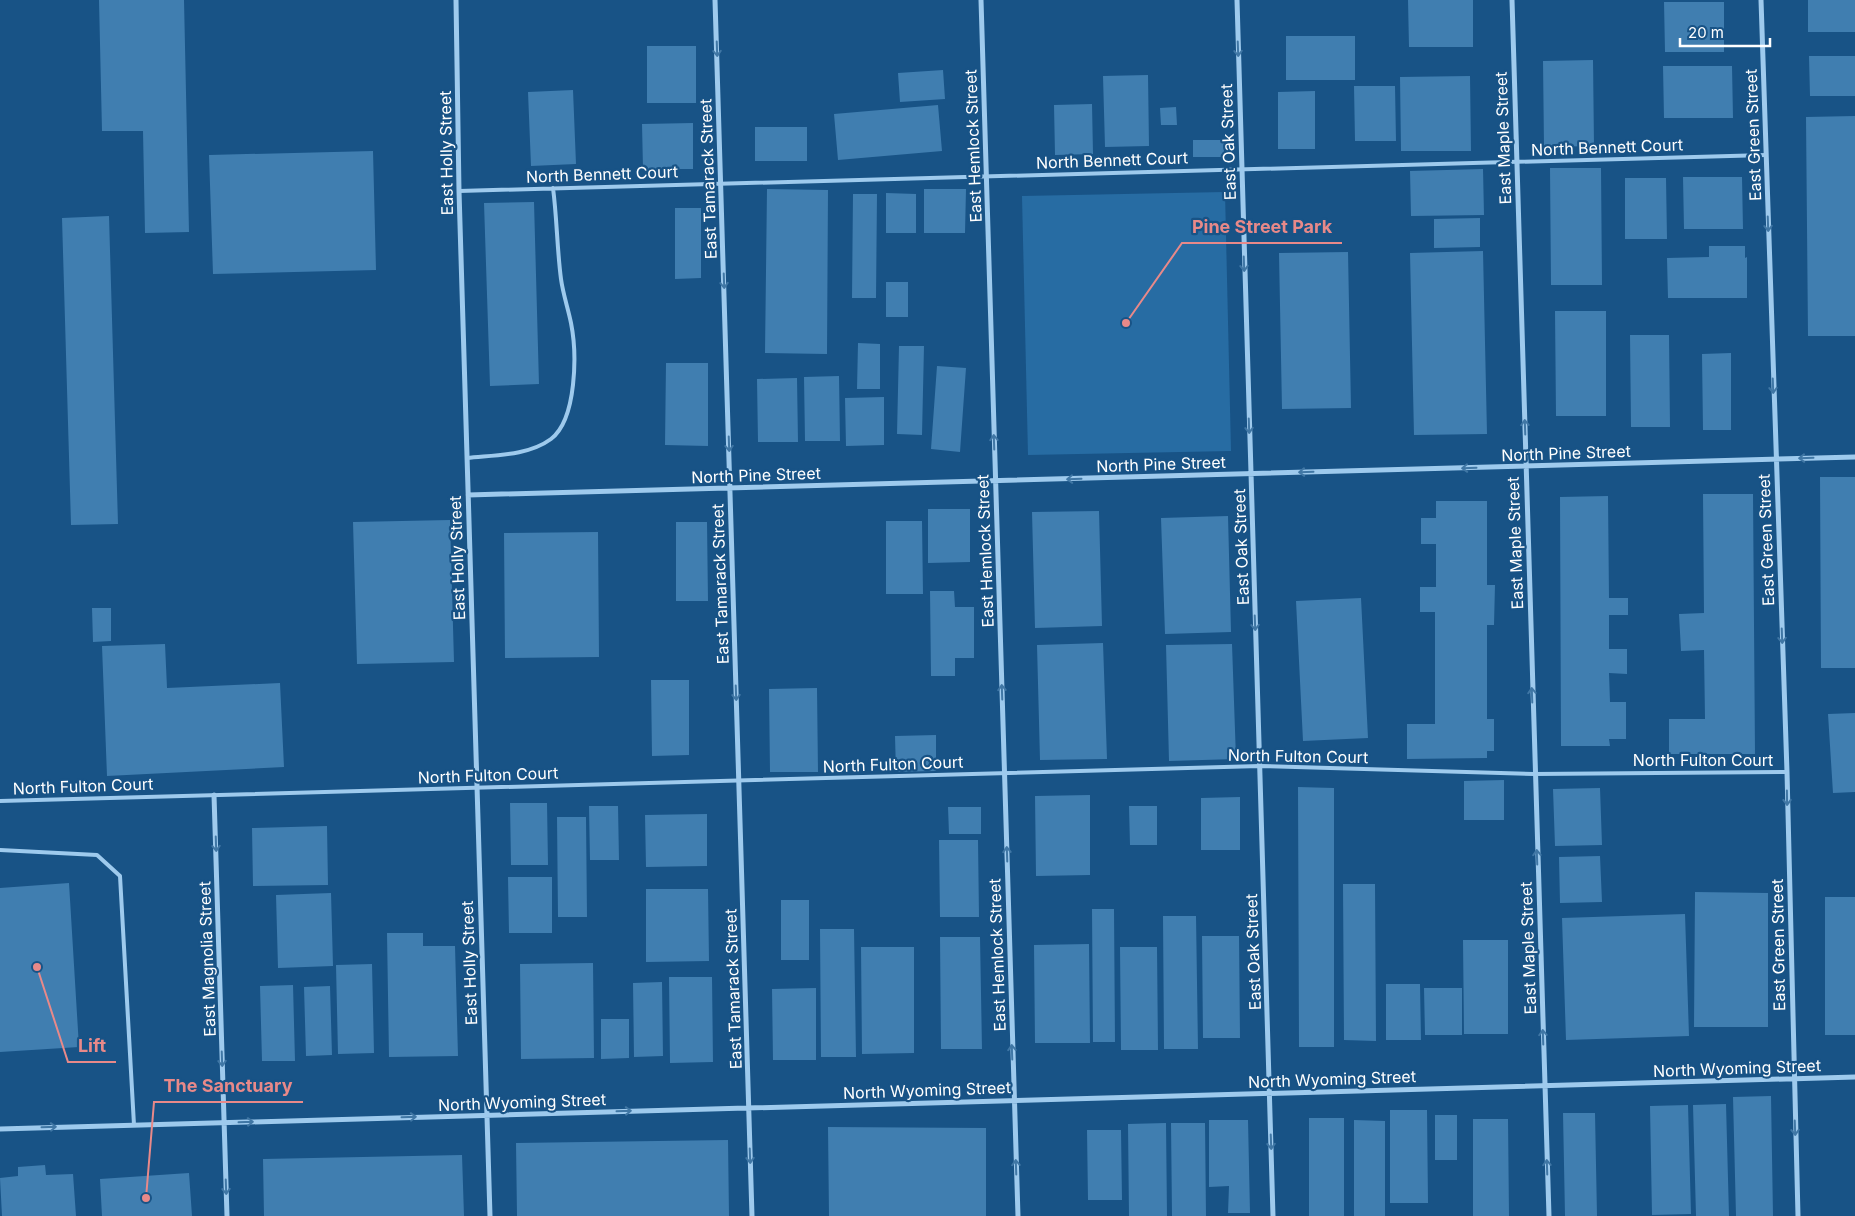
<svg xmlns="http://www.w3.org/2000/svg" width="1855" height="1216" viewBox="0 0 1855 1216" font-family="Inter,sans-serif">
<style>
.green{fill:#276ca3}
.building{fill:#407eb0}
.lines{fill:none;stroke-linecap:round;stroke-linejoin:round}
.service{stroke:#9ecaed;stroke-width:4}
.minor{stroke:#9ecaed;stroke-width:5}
.oneway{stroke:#4077a5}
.labels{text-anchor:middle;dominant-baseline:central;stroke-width:4.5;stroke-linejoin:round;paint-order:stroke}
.street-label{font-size:16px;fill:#fff;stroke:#185386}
.leader{fill:none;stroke:#e88989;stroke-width:2}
.callout-dot{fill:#e88989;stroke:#185386;stroke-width:2}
.callout-label{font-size:18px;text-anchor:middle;font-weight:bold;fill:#e88989;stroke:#185386;stroke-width:4.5;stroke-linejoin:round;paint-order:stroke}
</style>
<rect width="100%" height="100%" fill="#185386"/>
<!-- green -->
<path class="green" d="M 1225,192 L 1231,451 L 1028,455 L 1022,196 Z"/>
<!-- building -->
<path class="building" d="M 99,0 L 184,0 L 189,232 L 145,233 L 143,131 L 102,131 Z
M 1408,0 L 1473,0 L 1473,47 L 1409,47 Z
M 1808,0 L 1855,0 L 1855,32 L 1808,32 Z
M 1664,2 L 1724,2 L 1724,52 L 1665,52 Z
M 1286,36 L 1355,36 L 1355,80 L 1286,80 Z
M 647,46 L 696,46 L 696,103 L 647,103 Z
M 1809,56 L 1855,56 L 1855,96 L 1810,96 Z
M 1593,60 L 1594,146 L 1544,147 L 1543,61 Z
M 1663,66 L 1732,66 L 1733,118 L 1664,118 Z
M 943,70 L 945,99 L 900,102 L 898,73 Z
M 1148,75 L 1149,146 L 1105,147 L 1103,76 Z
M 1470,76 L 1471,151 L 1401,151 L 1400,77 Z
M 1354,86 L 1395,86 L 1396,141 L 1355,141 Z
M 573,90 L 576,164 L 531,166 L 528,92 Z
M 1315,91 L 1315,149 L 1278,149 L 1278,92 Z
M 1092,104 L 1093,154 L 1055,155 L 1054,105 Z
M 938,105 L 942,151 L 838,160 L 834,114 Z
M 1176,107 L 1177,125 L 1161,125 L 1160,108 Z
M 1855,116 L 1855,336 L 1808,336 L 1806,117 Z
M 693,123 L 693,169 L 643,169 L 642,124 Z
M 755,127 L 807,127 L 807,161 L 755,161 Z
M 1193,140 L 1224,140 L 1224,157 L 1193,157 Z
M 373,151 L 376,270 L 213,274 L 209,155 Z
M 1550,168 L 1601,168 L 1602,285 L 1551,285 Z
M 1483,169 L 1484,215 L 1411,216 L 1410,171 Z
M 1683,177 L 1742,177 L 1743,229 L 1684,229 Z
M 1625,178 L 1666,178 L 1667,239 L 1625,239 Z
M 767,189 L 828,190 L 827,354 L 765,353 Z
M 924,189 L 966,189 L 965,233 L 924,233 Z
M 886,193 L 916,194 L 916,233 L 886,233 Z
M 853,194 L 877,194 L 876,298 L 852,298 Z
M 534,202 L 539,384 L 490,386 L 484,203 Z
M 675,208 L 701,208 L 701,278 L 675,279 Z
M 109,216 L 118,524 L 71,525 L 62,218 Z
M 1480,218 L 1480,247 L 1434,248 L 1434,219 Z
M 1709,246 L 1745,246 L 1745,258 L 1747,257 L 1747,298 L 1668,298 L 1667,258 L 1709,257 Z
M 1483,251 L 1487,434 L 1414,435 L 1410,253 Z
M 1348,252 L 1351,408 L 1282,409 L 1279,253 Z
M 886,282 L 908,282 L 908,317 L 886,317 Z
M 1555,311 L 1606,311 L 1606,416 L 1556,416 Z
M 1630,335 L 1669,335 L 1670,427 L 1631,427 Z
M 858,343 L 880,344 L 880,389 L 857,389 Z
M 899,346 L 924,346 L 922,435 L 897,434 Z
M 1731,353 L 1731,430 L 1703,430 L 1702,354 Z
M 666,363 L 708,363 L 708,446 L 665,445 Z
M 937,366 L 966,368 L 960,452 L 931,449 Z
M 839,376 L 840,441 L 805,441 L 804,377 Z
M 797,378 L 798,442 L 758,442 L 757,379 Z
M 884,397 L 884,445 L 846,446 L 845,398 Z
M 1820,477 L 1855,477 L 1855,668 L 1821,668 Z
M 1703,494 L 1753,494 L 1755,754 L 1669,754 L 1669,719 L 1705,719 L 1704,650 L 1681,651 L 1679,614 L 1704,613 Z
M 1608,496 L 1609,598 L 1628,598 L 1628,615 L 1609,615 L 1609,649 L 1627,649 L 1627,674 L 1609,673 L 1610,702 L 1626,702 L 1626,739 L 1609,739 L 1610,746 L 1561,746 L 1560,497 Z
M 1436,501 L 1487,501 L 1487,585 L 1495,585 L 1494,625 L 1487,625 L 1487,719 L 1494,719 L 1494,751 L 1487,751 L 1487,758 L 1407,759 L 1407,724 L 1435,724 L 1435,612 L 1420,612 L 1420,587 L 1436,587 L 1436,544 L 1421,544 L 1421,518 L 1436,518 Z
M 928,509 L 970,509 L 970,562 L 928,563 Z
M 1099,511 L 1102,626 L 1035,628 L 1032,512 Z
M 1228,516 L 1231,632 L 1165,634 L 1161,518 Z
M 450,520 L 454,662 L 357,664 L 353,522 Z
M 886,521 L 922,521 L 923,594 L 886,594 Z
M 676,522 L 707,522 L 708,601 L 676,601 Z
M 598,532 L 599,657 L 505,658 L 504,533 Z
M 930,591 L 954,591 L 955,607 L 974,607 L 974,658 L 955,658 L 955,676 L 931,676 Z
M 1361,598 L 1368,738 L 1303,741 L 1296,601 Z
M 92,608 L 111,608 L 111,641 L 93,642 Z
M 1103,643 L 1107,759 L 1040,760 L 1037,645 Z
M 165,644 L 167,688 L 280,683 L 284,767 L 107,776 L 102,646 Z
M 1232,644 L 1236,759 L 1169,761 L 1166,645 Z
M 651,680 L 689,680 L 689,755 L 652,756 Z
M 817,688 L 818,772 L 770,772 L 769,689 Z
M 1855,713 L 1855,792 L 1833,793 L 1828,714 Z
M 936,735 L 936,771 L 896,772 L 895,736 Z
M 1504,780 L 1504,820 L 1464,820 L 1464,781 Z
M 1298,787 L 1334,788 L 1334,1047 L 1299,1047 Z
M 1600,788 L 1602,845 L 1555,846 L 1553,789 Z
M 1090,795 L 1090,875 L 1036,876 L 1035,796 Z
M 1240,797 L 1240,850 L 1201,850 L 1201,798 Z
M 510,803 L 547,803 L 548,865 L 511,865 Z
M 589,806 L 618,806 L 619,860 L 590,860 Z
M 1129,806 L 1157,806 L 1157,845 L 1130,845 Z
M 948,807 L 981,807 L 981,834 L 949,834 Z
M 707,814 L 707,866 L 646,867 L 645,815 Z
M 557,817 L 586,817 L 587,917 L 558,917 Z
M 327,826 L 328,885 L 253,886 L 252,828 Z
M 939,840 L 978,840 L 979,917 L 940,917 Z
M 1600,856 L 1602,902 L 1560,903 L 1559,857 Z
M 508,877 L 552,877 L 552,933 L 509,933 Z
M 69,883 L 79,1047 L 0,1052 L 0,888 Z
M 1343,884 L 1375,884 L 1376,1041 L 1344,1040 Z
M 646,889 L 708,889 L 709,961 L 646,962 Z
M 1695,892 L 1768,893 L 1768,1027 L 1694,1027 Z
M 331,893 L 333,966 L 278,968 L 276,895 Z
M 1825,897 L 1855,897 L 1855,1035 L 1825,1035 Z
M 781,900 L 809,900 L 809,960 L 781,960 Z
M 1092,909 L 1114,909 L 1115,1042 L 1093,1042 Z
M 1685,914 L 1689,1036 L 1566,1040 L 1562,918 Z
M 1163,916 L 1196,916 L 1198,1049 L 1164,1049 Z
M 820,929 L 854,929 L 856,1057 L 821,1057 Z
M 387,933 L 423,933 L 423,946 L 455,946 L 458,1056 L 389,1057 Z
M 1202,936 L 1239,936 L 1240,1038 L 1203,1038 Z
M 940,937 L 980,937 L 982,1049 L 941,1049 Z
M 1463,940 L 1508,940 L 1508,1034 L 1464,1034 Z
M 1089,944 L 1090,1043 L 1035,1043 L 1034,945 Z
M 861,947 L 914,947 L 914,1053 L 862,1054 Z
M 1120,947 L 1157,947 L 1158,1050 L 1121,1050 Z
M 593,963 L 594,1058 L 521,1059 L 520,964 Z
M 372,964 L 374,1053 L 338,1054 L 336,965 Z
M 669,977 L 712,977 L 713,1062 L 670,1063 Z
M 662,982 L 663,1056 L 634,1057 L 633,983 Z
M 1386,984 L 1420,984 L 1421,1040 L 1386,1040 Z
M 293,985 L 295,1061 L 262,1061 L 260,986 Z
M 330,986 L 332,1055 L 306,1056 L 304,987 Z
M 816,988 L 816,1060 L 773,1060 L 772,989 Z
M 1424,988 L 1462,988 L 1462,1035 L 1425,1035 Z
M 601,1019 L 629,1019 L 629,1058 L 601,1059 Z
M 1771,1096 L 1773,1216 L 1736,1216 L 1733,1097 Z
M 1726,1104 L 1729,1216 L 1696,1216 L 1693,1105 Z
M 1688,1105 L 1691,1214 L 1652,1215 L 1650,1106 Z
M 1390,1110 L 1427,1110 L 1428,1203 L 1390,1203 Z
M 1563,1113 L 1595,1113 L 1597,1216 L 1565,1216 Z
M 1435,1115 L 1457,1115 L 1457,1160 L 1435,1160 Z
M 1309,1118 L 1344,1118 L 1344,1216 L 1309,1216 Z
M 1473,1119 L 1508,1119 L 1509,1216 L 1473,1216 Z
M 1209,1120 L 1248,1120 L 1250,1213 L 1228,1213 L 1229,1186 L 1209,1187 Z
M 1354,1120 L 1385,1121 L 1385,1216 L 1354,1216 Z
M 1166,1123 L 1167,1216 L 1129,1216 L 1128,1124 Z
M 1171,1123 L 1205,1123 L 1206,1216 L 1172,1216 Z
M 828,1127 L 986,1128 L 986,1216 L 829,1216 Z
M 1087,1130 L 1121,1130 L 1122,1200 L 1088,1200 Z
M 728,1140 L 729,1216 L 517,1216 L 516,1143 Z
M 462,1155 L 464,1216 L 264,1216 L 263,1159 Z
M 45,1165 L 46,1175 L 73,1174 L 76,1216 L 2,1216 L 0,1178 L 18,1176 L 18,1167 Z
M 189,1173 L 192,1216 L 102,1216 L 100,1179 Z"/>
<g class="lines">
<!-- service -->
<path class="service" d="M 459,191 L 1766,155
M 467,458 C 494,455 528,456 551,439 C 577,419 577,353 571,323 C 568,308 563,294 561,279 C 557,249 557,218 553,188
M 0,801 L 1260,766 L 1534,774 L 1787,772
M 0,850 L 97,855 L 120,876 L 134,1125"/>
<!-- minor -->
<path class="minor" d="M 456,0 L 459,191 L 490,1216
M 715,0 L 752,1216
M 981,0 L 1018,1216
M 1237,0 L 1273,1216
M 1512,0 L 1549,1216
M 1761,0 L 1787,772 L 1798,1216
M 468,495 L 1855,457
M 214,795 L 227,1216
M 0,1129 L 1855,1077"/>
</g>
<!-- one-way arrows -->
<defs><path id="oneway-shaft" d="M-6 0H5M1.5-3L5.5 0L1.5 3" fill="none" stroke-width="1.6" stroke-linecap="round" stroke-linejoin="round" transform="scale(1.25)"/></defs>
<g class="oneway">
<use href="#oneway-shaft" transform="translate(717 49) rotate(88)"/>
<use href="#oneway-shaft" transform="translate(1238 49) rotate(88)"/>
<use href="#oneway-shaft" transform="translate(1768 224) rotate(88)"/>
<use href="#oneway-shaft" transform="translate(1244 264) rotate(88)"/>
<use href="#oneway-shaft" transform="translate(724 281) rotate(88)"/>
<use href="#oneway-shaft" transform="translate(1773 386) rotate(88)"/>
<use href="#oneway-shaft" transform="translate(1249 426) rotate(88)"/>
<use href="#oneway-shaft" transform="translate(1525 427) rotate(-92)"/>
<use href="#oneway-shaft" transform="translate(994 442) rotate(-92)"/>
<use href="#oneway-shaft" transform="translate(729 444) rotate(88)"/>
<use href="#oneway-shaft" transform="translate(1806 458) rotate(178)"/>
<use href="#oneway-shaft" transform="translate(1469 468) rotate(178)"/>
<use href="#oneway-shaft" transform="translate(1306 472) rotate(178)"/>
<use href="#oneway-shaft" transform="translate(1074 479) rotate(178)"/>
<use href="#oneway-shaft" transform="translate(1255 623) rotate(88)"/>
<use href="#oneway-shaft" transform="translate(1782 636) rotate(88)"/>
<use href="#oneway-shaft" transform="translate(1002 692) rotate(-92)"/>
<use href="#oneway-shaft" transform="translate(736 693) rotate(88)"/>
<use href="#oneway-shaft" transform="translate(1532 695) rotate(-92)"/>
<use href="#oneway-shaft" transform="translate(1787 798) rotate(89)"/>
<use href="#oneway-shaft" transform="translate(216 844) rotate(88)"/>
<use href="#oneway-shaft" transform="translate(1007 854) rotate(-92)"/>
<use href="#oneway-shaft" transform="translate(1537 857) rotate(-92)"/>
<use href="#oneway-shaft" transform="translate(1543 1037) rotate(-92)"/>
<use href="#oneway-shaft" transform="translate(1012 1052) rotate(-92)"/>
<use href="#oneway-shaft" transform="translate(222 1059) rotate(88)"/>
<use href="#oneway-shaft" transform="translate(624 1111) rotate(-2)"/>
<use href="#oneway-shaft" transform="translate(409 1117) rotate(-2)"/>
<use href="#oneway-shaft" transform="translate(246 1122) rotate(-2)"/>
<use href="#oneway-shaft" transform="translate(49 1127) rotate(-2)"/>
<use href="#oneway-shaft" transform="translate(1795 1128) rotate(88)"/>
<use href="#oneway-shaft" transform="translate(1271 1142) rotate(88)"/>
<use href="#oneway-shaft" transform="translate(750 1156) rotate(88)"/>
<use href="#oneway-shaft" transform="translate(1016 1167) rotate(-92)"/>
<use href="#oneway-shaft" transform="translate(1547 1167) rotate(-92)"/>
<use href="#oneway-shaft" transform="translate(226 1187) rotate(88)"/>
</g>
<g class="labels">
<!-- street labels -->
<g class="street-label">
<text transform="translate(1753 135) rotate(-92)">East Green Street</text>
<text transform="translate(1503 138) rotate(-92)">East Maple Street</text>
<text transform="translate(1228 142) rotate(-92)">East Oak Street</text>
<text transform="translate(973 146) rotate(-92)">East Hemlock Street</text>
<text transform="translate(1607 147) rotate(-2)">North Bennett Court</text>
<text transform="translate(446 153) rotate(-91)">East Holly Street</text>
<text transform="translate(1112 160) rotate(-2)">North Bennett Court</text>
<text transform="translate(602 174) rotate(-2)">North Bennett Court</text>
<text transform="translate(708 179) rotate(-92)">East Tamarack Street</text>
<text transform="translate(1566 453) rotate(-2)">North Pine Street</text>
<text transform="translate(1161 464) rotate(-2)">North Pine Street</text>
<text transform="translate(756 475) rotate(-2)">North Pine Street</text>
<text transform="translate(1766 540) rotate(-92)">East Green Street</text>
<text transform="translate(1515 543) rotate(-92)">East Maple Street</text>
<text transform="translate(1241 547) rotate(-92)">East Oak Street</text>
<text transform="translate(985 551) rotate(-92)">East Hemlock Street</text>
<text transform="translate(457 558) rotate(-92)">East Holly Street</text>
<text transform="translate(720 584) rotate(-92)">East Tamarack Street</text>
<text transform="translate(1298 756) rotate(1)">North Fulton Court</text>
<text x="1703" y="760">North Fulton Court</text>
<text transform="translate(893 764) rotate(-2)">North Fulton Court</text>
<text transform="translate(488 775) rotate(-2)">North Fulton Court</text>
<text transform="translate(83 786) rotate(-2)">North Fulton Court</text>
<text transform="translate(1778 945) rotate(-91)">East Green Street</text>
<text transform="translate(1528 948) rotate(-92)">East Maple Street</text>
<text transform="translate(1253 952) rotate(-92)">East Oak Street</text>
<text transform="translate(997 955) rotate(-92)">East Hemlock Street</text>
<text transform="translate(207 959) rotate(-92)">East Magnolia Street</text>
<text transform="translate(469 963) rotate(-92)">East Holly Street</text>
<text transform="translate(733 989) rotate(-92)">East Tamarack Street</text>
<text transform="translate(1737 1068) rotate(-2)">North Wyoming Street</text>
<text transform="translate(1332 1079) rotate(-2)">North Wyoming Street</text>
<text transform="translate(927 1090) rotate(-2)">North Wyoming Street</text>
<text transform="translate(522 1102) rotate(-2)">North Wyoming Street</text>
</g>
</g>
<!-- callouts -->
<path class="leader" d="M1126 323L1182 243H1342M37 967L68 1062H116M146 1198L154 1102H303"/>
<g class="callout-dot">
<circle cx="1126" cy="323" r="5"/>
<circle cx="37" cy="967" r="5"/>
<circle cx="146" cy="1198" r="5"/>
</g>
<g class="callout-label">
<text x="1262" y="233">Pine Street Park</text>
<text x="92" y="1052">Lift</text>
<text x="228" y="1092">The Sanctuary</text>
</g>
<!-- scale -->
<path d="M1680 38v8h90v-8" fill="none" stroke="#ffffff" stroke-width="2.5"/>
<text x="1688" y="38" font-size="15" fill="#ffffff" stroke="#185386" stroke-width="4" paint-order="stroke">20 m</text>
</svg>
